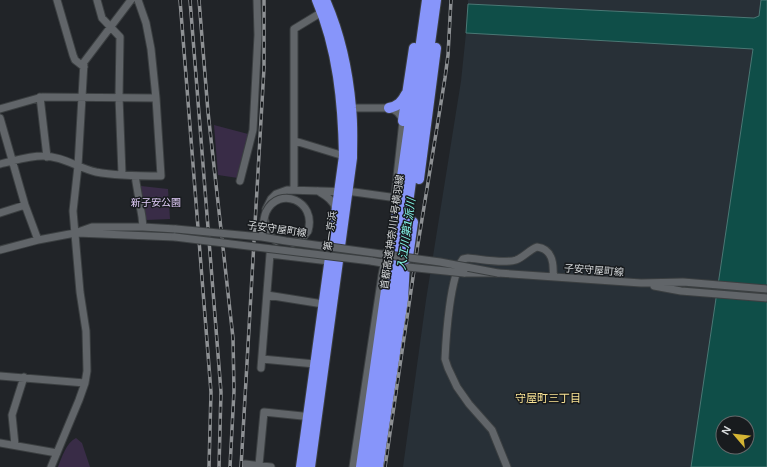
<svg xmlns="http://www.w3.org/2000/svg" width="767" height="467" viewBox="0 0 767 467" font-family="Arial,'Noto Sans JP',sans-serif">
<style>
.built{fill:#283037}
.green{fill:#392c47}
.water{fill:#0f4e48;stroke:#4b7875;fill-rule:evenodd}
.lines{fill:none;stroke-linecap:round;stroke-linejoin:round}
.minor-casing{stroke:#3b3f41;stroke-width:9}
.highway-casing{stroke:#3b3f41;stroke-width:12}
.minor{stroke:#616569;stroke-width:7}
.highway{stroke:#8795fa;stroke-width:10}
.rail-casing{stroke:#8e9194;stroke-width:3.5}
.rail{stroke:#181b1e;stroke-width:2;stroke-dasharray:6;stroke-linecap:butt}
.minor-bridge-casing{stroke:#3b3f41;stroke-width:9;stroke-linecap:butt}
.minor-bridge{stroke:#616569;stroke-width:7}
.labels{text-anchor:middle;dominant-baseline:central;stroke-width:3;stroke-linejoin:round;paint-order:stroke}
.park-label{font-size:10px;fill:#e0cbf8;stroke:#181b1e}
.street-label{font-size:10px;fill:#d8dbdd;stroke:#181b1e}
.water-label{font-size:11px;font-style:italic;fill:#85f8ea;stroke:#181b1e}
.neighbourhood-label{font-size:11px;fill:#f8e294;stroke:#181b1e}
</style>
<rect width="100%" height="100%" fill="#212428"/>
<!-- built -->
<path class="built" d="M 468,0 L 761,0 L 759,16 L 754,18 L 468,4 Z
M 466,33 L 753,49 L 691,467 L 403,467 L 426,300 L 461,81 Z"/>
<!-- green -->
<path class="green" d="M 214,125 L 248,134 L 238,178 L 218,175 Z
M 141,186 L 168,189 L 170,219 L 146,220 Z
M 76,438 L 82,443 L 90,467 L 58,467 C 62,457 66,443 76,438 Z"/>
<!-- water -->
<path class="water" d="M 761,0 L 767,0 L 767,467 L 691,467 L 753,49 L 466,33 L 468,4 L 754,18 L 759,16 ZM 723,423 L 747,423 L 747,447 L 723,447 Z"/>
<g class="lines">
<!-- minor casing -->
<g class="minor-casing">
<path id="minor" d="M 57,0 L 73,55 L 75,60 L 84,67
M 97,0 L 102,18 L 120,37 L 119,97 L 122,174
M 40,97 L 47,157
M 347,108 L 389,108 C 397,110 400,114 403,121 L 395,195
M 0,109 L 42,97 L 156,98
M 0,118 L 25,205 L 38,240
M 295,141 L 344,156
M 0,164 C 14,161 28,156 43,156 C 62,156 78,168 96,172 C 117,176 139,176 161,176 L 156,98 L 151,49 L 146,23 L 138,0
M 135,176 L 142,217 L 143,227
M 240,181 L 253,130 L 258,35 L 257,0
M 294,190 L 294,29 L 322,12
M 318,191 C 326,196 333,200 336,209
M 266,209 L 271,199 L 276,194 L 287,190 L 354,192 L 390,197
M 0,213 L 25,205
M 265,221 C 265,230 269,236 276,241
M 77,233 L 175,237
M 293,243 L 301,240 L 308,231
M 0,250 L 38,240 L 75,233 L 92,227 L 143,227 L 176,229
M 371,261 L 388,264
M 464,273 L 498,273 L 641,283 L 683,282 L 767,289
M 654,286 L 681,291 L 767,298
M 267,295 L 323,304
M 262,359 L 315,364
M 261,368 L 270,254 L 329,261
M 0,376 L 85,383
M 0,443 L 57,453
M 15,445 L 12,415 L 24,377
M 259,465 L 264,412 L 312,417
M 51,467 L 79,400 L 85,383 L 87,371 L 86,331 L 80,292 L 73,211 L 78,166 L 84,62 L 131,0
M 244,467 L 245,464 L 271,467
M 353,467 L 382,275 L 386,255 L 388,250
M 507,467 L 492,430 L 469,404 L 457,387 L 448,368 L 445,359 C 446,336 450,276 463,259 L 468,258 C 480,259 504,264 516,260 C 524,257 529,250 537,247 C 553,249 554,264 553,277"/>
</g>
<!-- highway casing -->
<g class="highway-casing">
<path id="highway" d="M 389,108 C 398,106 402,102 406,94
M 403,121 L 414,48
M 419,179 L 436,48
M 408,257 L 413,222
M 301,467 L 344,156 C 343,103 338,49 317,0
M 310,467 L 352,158 C 352,141 353,125 351,108 C 348,72 340,34 325,0
M 361,467 L 427,0
M 369,467 L 405,225 L 436,0
M 378,467 L 403,300 L 405,263"/>
</g>
<!-- minor -->
<use href="#minor" class="minor"/>
<!-- highway -->
<use href="#highway" class="highway"/>
<!-- rail casing -->
<g class="rail-casing">
<path id="rail" d="M 180,0 L 211,392 L 209,467
M 190,0 L 221,392 L 219,467
M 199,0 L 208,112 L 233,338 L 234,391 L 230,467
M 241,467 L 264,68 L 264,0
M 385,467 L 417,250 L 445,78 L 448,55 L 451,0"/>
</g>
<!-- rail -->
<use href="#rail" class="rail"/>
<!-- minor-bridge casing -->
<g class="minor-bridge-casing">
<path id="minor-bridge" d="M 176,229 L 262,237 L 286,241 L 440,262 L 498,273
M 175,237 L 371,261
M 262,237 C 263,229 263,219 266,212 C 279,185 317,201 308,231
M 408,267 L 464,273"/>
</g>
<!-- minor-bridge -->
<use href="#minor-bridge" class="minor-bridge"/>
</g>
<g class="labels">
<!-- park labels -->
<g class="park-label">
<text x="156" y="202">新子安公園</text>
</g>
<!-- street labels -->
<g class="street-label">
<text transform="translate(277 229) rotate(8)">子安守屋町線</text>
<text transform="translate(330 231) rotate(-82)">第一京浜</text>
<text transform="translate(392 232) rotate(-82)">首都高速神奈川1号横羽線</text>
<text transform="translate(594 270) rotate(4)">子安守屋町線</text>
</g>
<!-- water labels -->
<g class="water-label">
<text transform="translate(406 234) rotate(-82)">入江川第1派川</text>
</g>
<!-- neighbourhood labels -->
<g class="neighbourhood-label">
<text x="548" y="398">守屋町三丁目</text>
</g>
</g>
<!-- north arrow -->
<g transform="translate(735 435) rotate(298)"><circle r="19" fill="#181b1e" stroke="#65686a"/>
<path d="M0-3L7 15L0 10L-7 15Z" fill="#d5b534"/>
<text y="-6" font-size="11" font-weight="bold" text-anchor="middle" fill="#d8dbdd">N</text>
</g>
</svg>
